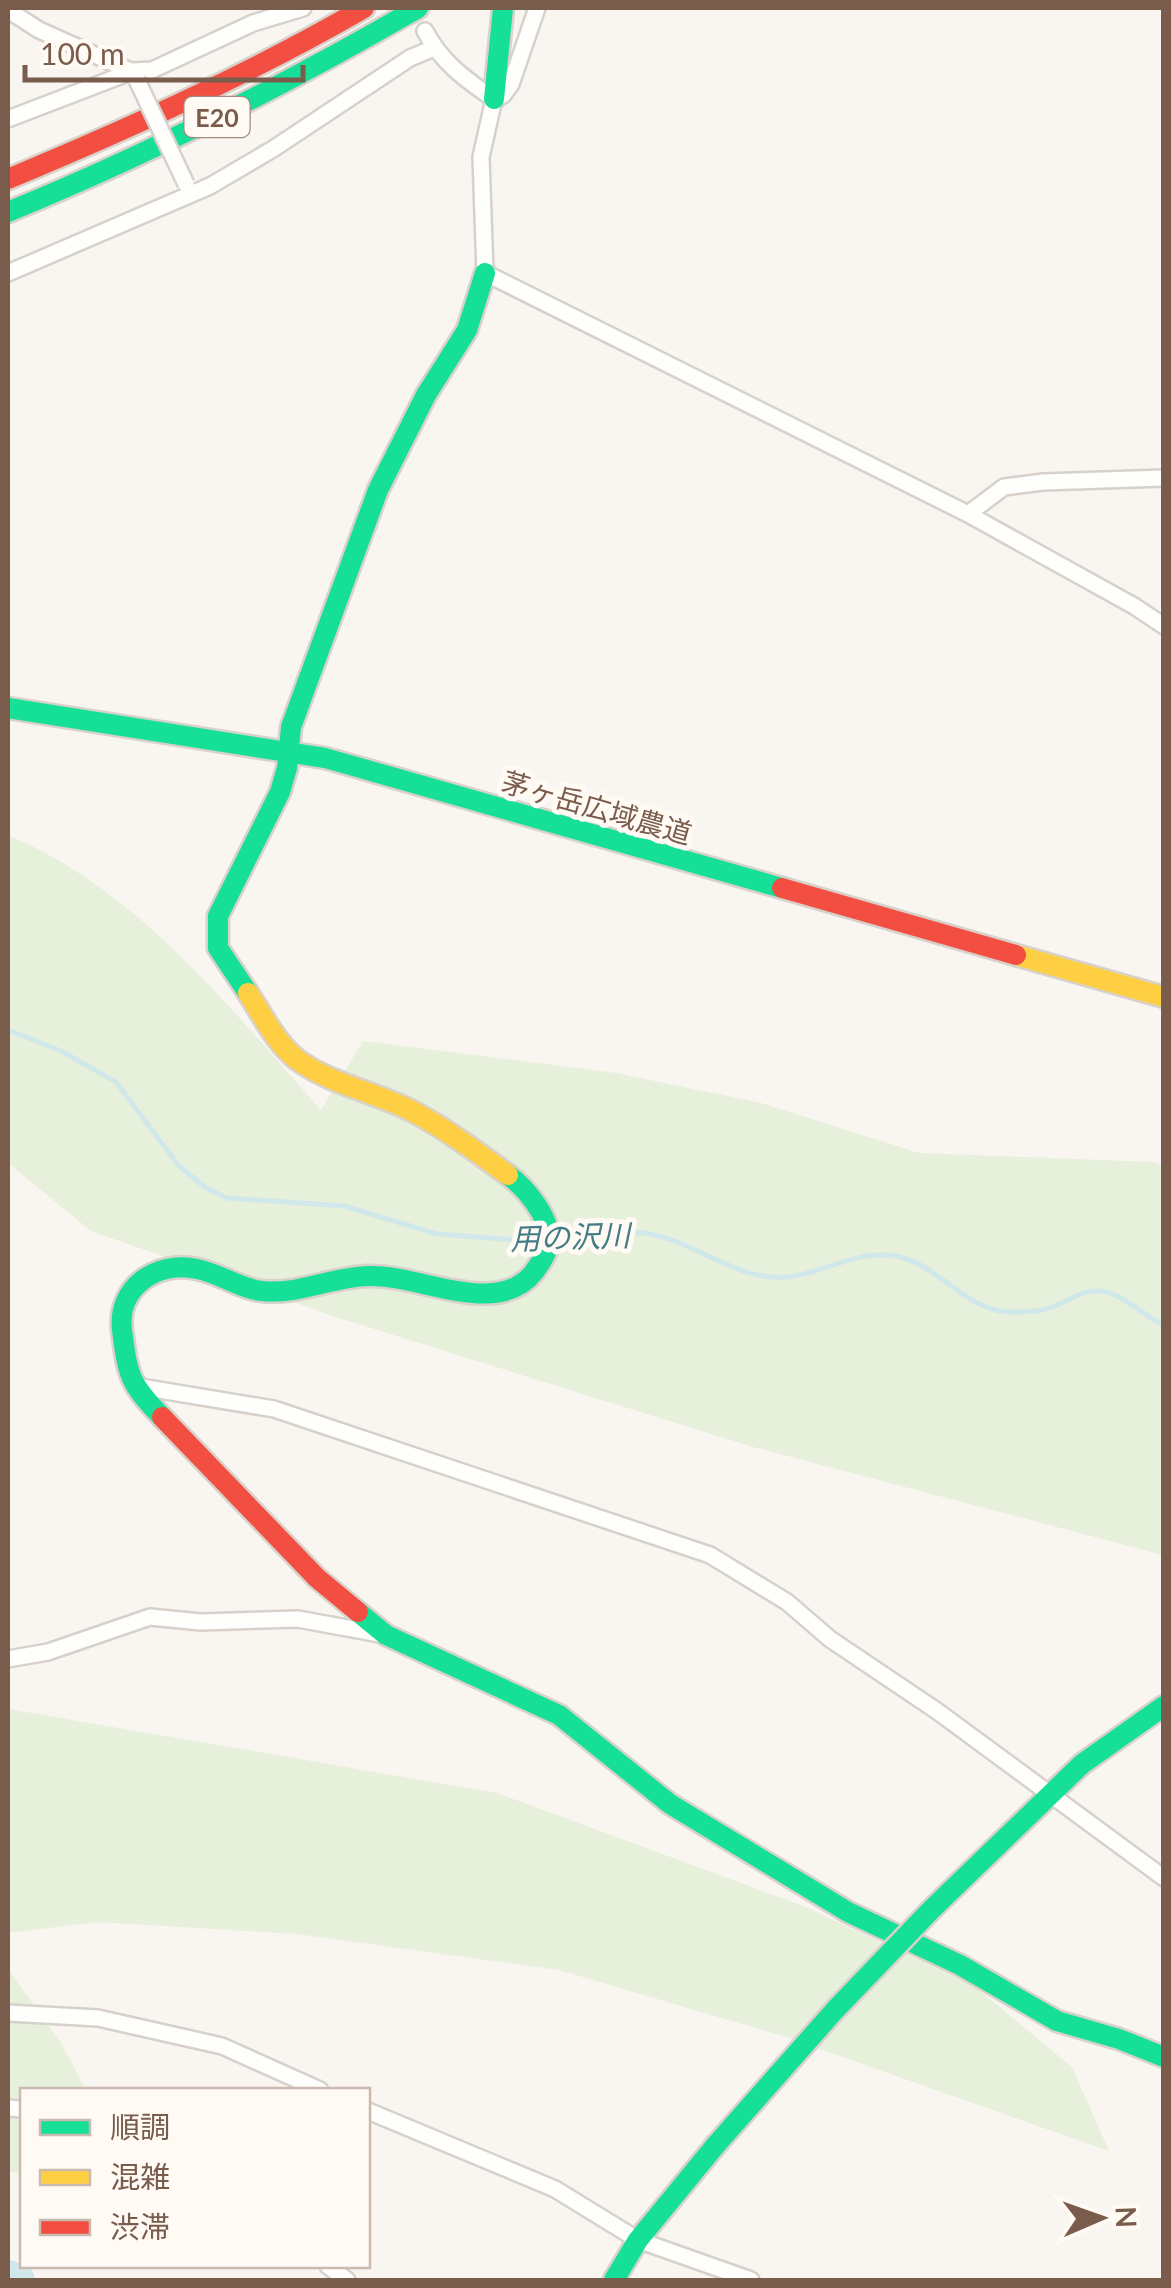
<svg xmlns="http://www.w3.org/2000/svg" width="1171" height="2288" viewBox="0 0 1171 2288" font-family="Lato,'Noto Sans JP',sans-serif">
<style>
.green{fill:#e7f0db}
.lines{fill:none;stroke-linecap:round;stroke-linejoin:round}
.stream{stroke:#d0e8ea;stroke-width:5}
.river{stroke:#d0e8ea;stroke-width:32}
.street-casing{stroke:#d7d1cb;stroke-width:20}
.fast-casing{stroke:#d9d2cb;stroke-width:25}
.slow-casing{stroke:#d9d2cb;stroke-width:25}
.jam-casing{stroke:#d9d2cb;stroke-width:25}
.street{stroke:#fefefd;stroke-width:15}
.fast{stroke:#16e098;stroke-width:20}
.slow{stroke:#ffcf43;stroke-width:20}
.jam{stroke:#f24e42;stroke-width:20}
.street-bridge-casing{stroke:#d7d1cb;stroke-width:20;stroke-linecap:butt}
.fast-bridge-casing{stroke:#d9d2cb;stroke-width:25;stroke-linecap:butt}
.street-bridge{stroke:#fefefd;stroke-width:15}
.fast-bridge{stroke:#16e098;stroke-width:20}
.labels{text-anchor:middle;dominant-baseline:central;stroke-width:10;stroke-linejoin:round;paint-order:stroke}
.shield{fill:#fffaf3;stroke:#a28b7f;stroke-width:2.5}
.shield-label{font-size:25px;font-weight:bold;fill:#7a5c4d}
.street-label{font-size:28px;fill:#7a5c4d;stroke:#fffaf3}
.water-label{font-size:30px;font-style:italic;fill:#437c86;stroke:#fffaf3}
</style>
<rect width="100%" height="100%" fill="#f9f5f0"/>
<!-- green -->
<path class="green" d="M 8,835 C 138,890 229,1007 321,1110 L 363,1041 L 616,1073 L 761,1103 L 919,1153 L 1154,1162 L 1163,1167 L 1163,1555 L 753,1447 L 339,1318 L 91,1231 L 8,1163 Z
M 8,1709 L 497,1793 L 806,1907 L 974,1986 L 1072,2067 L 1109,2151 L 786,2037 L 559,1970 L 297,1934 L 97,1922 L 8,1933 Z
M 8,1969 L 61,2043 L 86,2090 L 22,2090 L 22,2174 L 8,2171 Z"/>
<g class="lines">
<!-- stream -->
<path class="stream" d="M 8,1030 L 61,1051 L 116,1082 L 179,1166 L 206,1188 L 227,1198 L 344,1206 L 437,1234 L 541,1242
M 552,1242 C 582,1239 612,1230 643,1233 C 694,1239 735,1282 788,1277 C 826,1273 860,1247 900,1257 C 937,1266 962,1304 1000,1311 C 1013,1313 1034,1312 1046,1309 C 1063,1305 1078,1291 1096,1291 C 1121,1290 1142,1316 1164,1325"/>
<!-- river -->
<path class="river" d="M 8,2276 L 19,2280"/>
<!-- street casing -->
<g class="street-casing">
<path id="street" d="M 537,8 L 511,84 L 503,95 L 494,99 L 481,157 L 485,273 L 968,514 L 1004,487 L 1043,482 L 1164,478
M 8,10 L 39,30 L 133,72
M 425,31 C 441,62 466,80 494,99
M 8,119 L 133,71 L 152,70 L 253,23 L 303,8
M 8,273 L 210,186 L 273,149 L 410,58 L 434,48
M 968,514 L 1134,606 L 1164,626
M 135,1386 L 274,1409 L 710,1555 L 787,1602 L 830,1639 L 937,1711 L 1164,1878
M 8,1659 L 48,1652 L 150,1617 L 201,1622 L 298,1619 L 385,1635
M 8,2013 L 98,2018 L 222,2046 L 320,2090
M 8,2108 L 22,2109
M 368,2111 L 555,2189 L 638,2240 L 751,2280
M 328,2266 L 347,2280"/>
</g>
<!-- fast casing -->
<g class="fast-casing">
<path id="fast" d="M 494,99 L 503,8
M 8,212 C 150,154 285,85 418,8
M 8,708 L 325,758 L 782,888
M 248,993 L 218,948 L 218,916 L 280,792 L 287,768 L 291,727 L 378,490 L 426,395 L 467,330 L 485,273
M 162,1417 C 129,1383 128,1376 122,1330 C 117,1287 157,1260 197,1269 C 219,1273 240,1289 262,1291 C 298,1295 332,1277 368,1276 C 419,1274 498,1319 534,1272 C 542,1261 549,1251 549,1238 C 549,1216 525,1187 508,1175
M 358,1612 L 386,1635 L 559,1715 L 670,1804 L 848,1912 L 960,1965 L 1057,2021 L 1119,2039 L 1164,2057
M 931,1910 L 1082,1764 L 1164,1706
M 614,2280 L 638,2240 L 715,2146"/>
</g>
<!-- slow casing -->
<g class="slow-casing">
<path id="slow" d="M 1016,955 L 1164,997
M 248,993 C 263,1016 277,1045 299,1061 C 333,1085 375,1092 412,1111 C 446,1129 477,1152 508,1175"/>
</g>
<!-- jam casing -->
<g class="jam-casing">
<path id="jam" d="M 8,179 C 130,128 250,74 364,8
M 782,888 L 1016,955
M 162,1417 L 317,1578 L 358,1612"/>
</g>
<!-- street -->
<use href="#street" class="street"/>
<!-- fast -->
<use href="#fast" class="fast"/>
<!-- slow -->
<use href="#slow" class="slow"/>
<!-- jam -->
<use href="#jam" class="jam"/>
<!-- street-bridge casing -->
<g class="street-bridge-casing">
<path id="street-bridge" d="M 137,80 L 186,184"/>
</g>
<!-- fast-bridge casing -->
<g class="fast-bridge-casing">
<path id="fast-bridge" d="M 715,2146 L 835,2010 L 931,1910"/>
</g>
<!-- street-bridge -->
<use href="#street-bridge" class="street-bridge"/>
<!-- fast-bridge -->
<use href="#fast-bridge" class="fast-bridge"/>
</g>
<g class="labels">
<!-- shield labels -->
<rect class="shield" x="184.5" y="97" width="65" height="40" rx="8"/>
<g class="shield-label">
<text x="217" y="117">E20</text>
</g>
<!-- street labels -->
<g class="street-label">
<text transform="translate(597 807) rotate(16)">茅ヶ岳広域農道</text>
</g>
<!-- water labels -->
<g class="water-label">
<text transform="translate(570 1236) rotate(-2)">用の沢川</text>
</g>
</g>
<!-- border -->
<rect width="1171" height="2288" fill="none" stroke="#7a5c4d" stroke-width="20"/>
<!-- legend -->
<rect x="20" y="2088" width="350" height="180" fill="#fffaf3" stroke="#cabbb1" stroke-width="2.5"/>
<rect x="40" y="2120" width="50" height="15" fill="#16e098" stroke="#cabbb1" stroke-width="2.5"/>
<text x="110" y="2138" font-size="30" fill="#7a5c4d">順調</text>
<rect x="40" y="2170" width="50" height="15" fill="#ffcf43" stroke="#cabbb1" stroke-width="2.5"/>
<text x="110" y="2188" font-size="30" fill="#7a5c4d">混雑</text>
<rect x="40" y="2220" width="50" height="15" fill="#f24e42" stroke="#cabbb1" stroke-width="2.5"/>
<text x="110" y="2238" font-size="30" fill="#7a5c4d">渋滞</text>
<!-- north arrow -->
<g transform="translate(1101 2218) rotate(88)" stroke="#fffaf3" stroke-width="8" paint-order="stroke">
<path d="M0-8L18 38L0 25L-18 38Z" fill="#7a5c4d"/>
<text y="-15" font-size="28" font-weight="bold" text-anchor="middle" fill="#7a5c4d">N</text>
</g>
<!-- scale -->
<path d="M25 65v15h278v-15" fill="none" stroke="#7a5c4d" stroke-width="5"/>
<text x="40" y="65" font-size="30" fill="#7a5c4d" stroke="#fffaf3" stroke-width="8" paint-order="stroke">100 m</text>
</svg>
